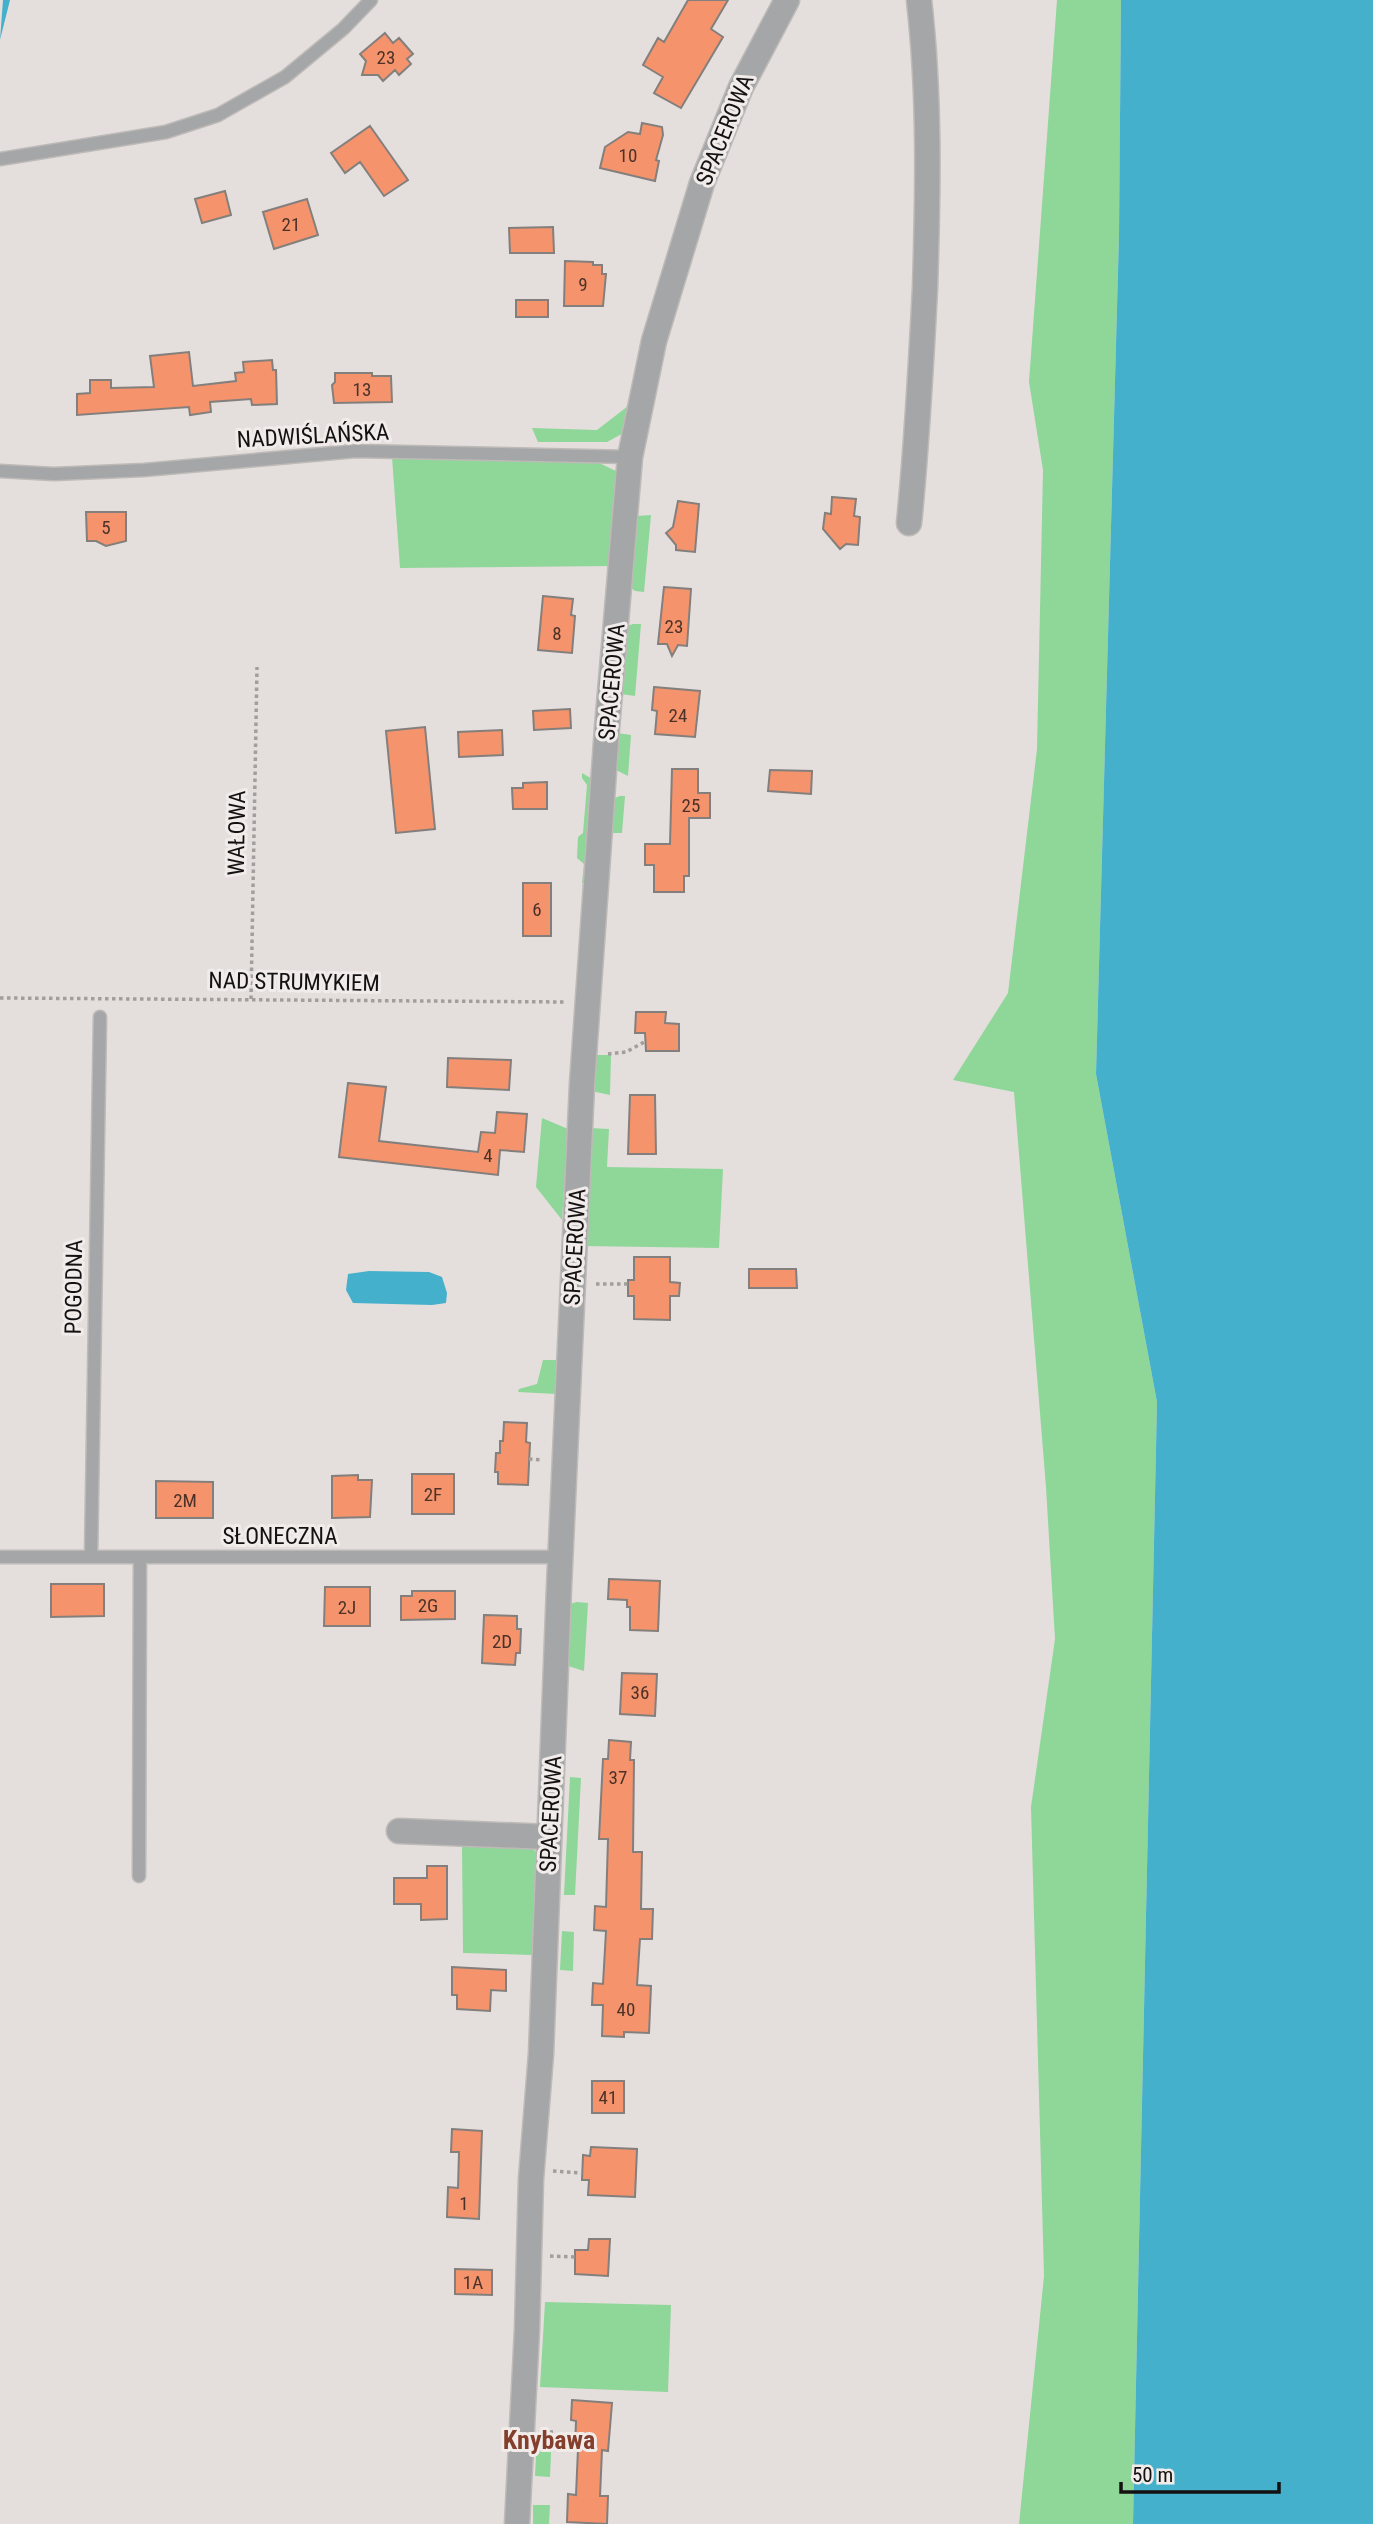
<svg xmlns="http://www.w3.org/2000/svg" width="1373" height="2524" viewBox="0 0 1373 2524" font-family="'Roboto Condensed',sans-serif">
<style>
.green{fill:#8fd699}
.water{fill:#45b0cb}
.building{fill:#f5946c;stroke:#837f7d;stroke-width:2}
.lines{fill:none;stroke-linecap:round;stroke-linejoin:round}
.lane-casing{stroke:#bebab8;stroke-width:15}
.street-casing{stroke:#bebab8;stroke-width:27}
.path{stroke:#a29e9c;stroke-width:3.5;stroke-dasharray:3.5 3.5;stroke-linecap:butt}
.lane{stroke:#a4a6a7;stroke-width:12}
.street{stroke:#a4a6a7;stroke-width:24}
.labels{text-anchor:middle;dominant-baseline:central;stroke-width:6;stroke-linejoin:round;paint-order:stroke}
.number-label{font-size:19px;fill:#4c3228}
.street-label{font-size:23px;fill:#131111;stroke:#f1ecea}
.quarter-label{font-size:26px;font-weight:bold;fill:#843f2c;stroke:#f1ecea}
</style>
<rect width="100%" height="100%" fill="#e4dfdd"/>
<!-- green -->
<path class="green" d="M 1057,0 L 1121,0 L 1119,235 L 1096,1074 L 1157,1402 L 1133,2524 L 1019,2524 L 1044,2276 L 1031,1807 L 1055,1639 L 1046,1487 L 1014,1092 L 953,1080 L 1008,993 L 1037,749 L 1043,470 L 1029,382 Z
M 628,406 L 627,431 L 607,442 L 538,442 L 532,428 L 597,430 Z
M 392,457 L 593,460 L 616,471 L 614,566 L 400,568 Z
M 651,515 L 644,592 L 635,591 L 630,587 L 636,516 Z
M 633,624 L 641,624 L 635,696 L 621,694 L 627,626 Z
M 617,733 L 631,735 L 628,776 L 614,769 Z
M 582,773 L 594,780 L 586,883 L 582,883 L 584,864 L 577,858 L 578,837 L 583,833 L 587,785 L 582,778 Z
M 620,796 L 625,796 L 622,833 L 609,833 L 612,799 Z
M 593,1055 L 611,1055 L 610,1095 L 591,1091 Z
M 542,1118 L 568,1129 L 562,1220 L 536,1187 Z
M 589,1128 L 609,1129 L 607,1167 L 723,1169 L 719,1248 L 582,1246 Z
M 543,1360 L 558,1360 L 556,1394 L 518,1392 L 519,1389 L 537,1384 Z
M 577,1602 L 588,1603 L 584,1671 L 568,1666 L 569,1604 Z
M 570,1777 L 581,1778 L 575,1895 L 564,1895 Z
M 462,1843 L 530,1846 L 536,1852 L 532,1955 L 463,1953 Z
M 562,1931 L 574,1932 L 573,1971 L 560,1970 Z
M 545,2302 L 671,2305 L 668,2392 L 540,2387 Z
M 537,2433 L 552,2433 L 550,2477 L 535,2476 Z
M 533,2505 L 550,2505 L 549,2524 L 533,2524 Z"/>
<!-- water -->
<path class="water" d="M 3,0 L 10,0 L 0,40 Z
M 1121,0 L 1373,0 L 1373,2524 L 1133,2524 L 1157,1402 L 1096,1074 L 1119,235 Z
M 369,1271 L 429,1272 L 442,1277 L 447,1293 L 446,1303 L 432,1305 L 353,1303 L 346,1290 L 348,1274 Z"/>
<!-- building -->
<path class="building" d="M 688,0 L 728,0 L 711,29 L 723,37 L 681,108 L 654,93 L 663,77 L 643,65 L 658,38 L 664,42 Z
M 385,33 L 393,43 L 399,38 L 413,54 L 407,59 L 411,64 L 399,75 L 395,70 L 383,81 L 378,75 L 362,75 L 366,61 L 360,54 Z
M 642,123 L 662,127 L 663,135 L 656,160 L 659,161 L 655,181 L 600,168 L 605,147 L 628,132 L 640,134 Z
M 370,126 L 408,180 L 384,196 L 360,162 L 345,173 L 331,153 Z
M 225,191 L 231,215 L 202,223 L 195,199 Z
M 307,199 L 318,235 L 274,249 L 263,212 Z
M 553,227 L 554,253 L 510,253 L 509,228 Z
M 565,261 L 593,262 L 593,265 L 602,265 L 602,274 L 606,274 L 603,306 L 564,306 Z
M 516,300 L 548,300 L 548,317 L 516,317 Z
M 189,352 L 193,386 L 236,381 L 235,373 L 244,372 L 243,362 L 272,360 L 273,370 L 276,370 L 277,404 L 252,405 L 251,399 L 210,402 L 211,412 L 190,415 L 189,407 L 77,415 L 77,394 L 90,393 L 90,380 L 111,380 L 111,388 L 154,387 L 150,356 Z
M 335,373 L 372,373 L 372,376 L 391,376 L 392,402 L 334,403 L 332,385 L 335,382 Z
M 832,497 L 856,499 L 854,516 L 860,517 L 858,545 L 846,544 L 840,549 L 823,529 L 825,513 L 831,514 Z
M 678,501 L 699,504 L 695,552 L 676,550 L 676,545 L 666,533 L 673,527 Z
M 86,512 L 126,512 L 126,541 L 106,546 L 96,541 L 87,541 Z
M 664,587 L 691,589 L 687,646 L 678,645 L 672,656 L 667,644 L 658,644 Z
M 543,596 L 573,599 L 571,615 L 575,616 L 572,653 L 538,650 Z
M 654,687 L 700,691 L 695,737 L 655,734 L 657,711 L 652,710 Z
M 570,709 L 571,728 L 534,730 L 533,711 Z
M 425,727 L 435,829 L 396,833 L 386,731 Z
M 502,730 L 503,755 L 459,757 L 458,732 Z
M 672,769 L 698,769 L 698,793 L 710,793 L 710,818 L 689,818 L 689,876 L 684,876 L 684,892 L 654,892 L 654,865 L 645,865 L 645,844 L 670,844 Z
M 770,770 L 812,771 L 811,794 L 768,791 Z
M 547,782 L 547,809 L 513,809 L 512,788 L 523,788 L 523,783 Z
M 523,883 L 551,883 L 551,936 L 523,936 Z
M 636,1012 L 666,1012 L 665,1023 L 679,1024 L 679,1051 L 646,1051 L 645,1033 L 635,1033 Z
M 448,1058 L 511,1060 L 509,1090 L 447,1087 Z
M 348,1083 L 386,1087 L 379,1141 L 478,1152 L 481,1132 L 495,1133 L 497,1112 L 527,1114 L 524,1152 L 500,1150 L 498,1175 L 339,1157 Z
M 630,1095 L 655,1095 L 656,1154 L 628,1154 Z
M 634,1257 L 670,1257 L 670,1282 L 680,1283 L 679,1296 L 670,1296 L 670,1320 L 634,1319 L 634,1296 L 628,1296 L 628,1280 L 634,1280 Z
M 749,1269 L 796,1269 L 797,1288 L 749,1288 Z
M 504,1422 L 527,1423 L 526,1442 L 530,1443 L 528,1485 L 498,1484 L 498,1472 L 495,1472 L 496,1453 L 500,1453 L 500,1441 L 503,1441 Z
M 412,1474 L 454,1474 L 454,1514 L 412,1514 Z
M 358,1475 L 358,1480 L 372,1480 L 370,1517 L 332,1518 L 332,1476 Z
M 156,1481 L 213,1482 L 213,1518 L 156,1518 Z
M 609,1579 L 660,1581 L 658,1631 L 630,1630 L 630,1607 L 627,1607 L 627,1600 L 608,1599 Z
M 51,1584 L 104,1584 L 104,1616 L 51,1617 Z
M 325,1587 L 370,1587 L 370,1626 L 324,1626 Z
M 412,1591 L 455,1591 L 455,1619 L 401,1620 L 401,1596 L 412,1596 Z
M 484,1615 L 517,1616 L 517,1629 L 521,1629 L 520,1653 L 516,1653 L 515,1665 L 482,1663 Z
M 622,1673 L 657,1674 L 655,1716 L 620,1714 Z
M 609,1740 L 631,1742 L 630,1760 L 634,1760 L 633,1852 L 642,1852 L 641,1909 L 653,1909 L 652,1939 L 640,1939 L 637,1985 L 651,1986 L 649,2033 L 624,2032 L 624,2037 L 602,2036 L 603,2005 L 592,2005 L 593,1983 L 603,1984 L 606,1931 L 594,1930 L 595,1906 L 606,1907 L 608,1839 L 599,1839 L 603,1759 L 608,1759 Z
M 427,1866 L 447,1866 L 447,1919 L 421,1920 L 421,1904 L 394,1904 L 394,1878 L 427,1878 Z
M 452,1967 L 506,1970 L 506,1991 L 491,1990 L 490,2011 L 457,2009 L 457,1995 L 452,1995 Z
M 592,2081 L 624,2081 L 624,2113 L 592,2113 Z
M 452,2129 L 482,2131 L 479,2219 L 447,2217 L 448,2187 L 458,2188 L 459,2152 L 451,2152 Z
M 591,2147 L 637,2149 L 635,2197 L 588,2195 L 589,2180 L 582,2180 L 583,2155 L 590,2156 Z
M 589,2239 L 610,2239 L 608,2276 L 575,2274 L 575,2250 L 588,2250 Z
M 455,2269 L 492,2270 L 492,2295 L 455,2294 Z
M 572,2400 L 612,2403 L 608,2451 L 602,2450 L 600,2496 L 608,2496 L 607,2524 L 567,2522 L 568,2494 L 576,2495 L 578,2449 L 575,2449 L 576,2421 L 571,2420 Z"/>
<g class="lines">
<!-- lane casing -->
<g class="lane-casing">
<path id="lane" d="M 0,159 L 166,132 L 218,115 L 285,77 L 343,29 L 371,0
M 0,471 L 54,474 L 144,470 L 356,451 L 630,457
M 0,1557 L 560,1557
M 91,1557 L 100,1017
M 139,1876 L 140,1558"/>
</g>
<!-- street casing -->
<g class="street-casing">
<path id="street" d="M 909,523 C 917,444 921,367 925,288 C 928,192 930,96 919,0
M 399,1831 L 549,1837
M 517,2524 L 527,2330 L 531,2179 L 541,2054 L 559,1587 L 582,1084 L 607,728 L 630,457 L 654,341 L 702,183 L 741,87 L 787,0"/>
</g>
<!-- path -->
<path class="path" d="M 0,998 L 565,1002
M 251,999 L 257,667
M 608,1054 L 626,1052 L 646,1041
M 596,1284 L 628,1284
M 529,1459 L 542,1460
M 553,2171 L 582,2173
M 550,2256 L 575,2257
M 543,2432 L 553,2432"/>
<!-- lane -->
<use href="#lane" class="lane"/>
<!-- street -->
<use href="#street" class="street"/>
</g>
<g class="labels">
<!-- number labels -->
<g class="number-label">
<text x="386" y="57">23</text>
<text x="628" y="155">10</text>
<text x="291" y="224">21</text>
<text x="583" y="284">9</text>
<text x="362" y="389">13</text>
<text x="106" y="527">5</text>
<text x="674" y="626">23</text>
<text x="557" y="633">8</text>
<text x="678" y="715">24</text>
<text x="691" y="805">25</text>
<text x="537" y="909">6</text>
<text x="488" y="1155">4</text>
<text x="433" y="1494">2F</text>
<text x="185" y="1500">2M</text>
<text x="428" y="1605">2G</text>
<text x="347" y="1607">2J</text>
<text x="502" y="1641">2D</text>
<text x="640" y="1692">36</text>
<text x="618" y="1777">37</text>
<text x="626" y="2009">40</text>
<text x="608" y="2097">41</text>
<text x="464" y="2203">1</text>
<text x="473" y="2282">1A</text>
</g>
<!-- street labels -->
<g class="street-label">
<text transform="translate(725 130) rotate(-68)">SPACEROWA</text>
<text transform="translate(313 436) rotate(-3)">NADWIŚLAŃSKA</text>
<text transform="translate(612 682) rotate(-85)">SPACEROWA</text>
<text transform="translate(237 833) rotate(-89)">WAŁOWA</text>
<text transform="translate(294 982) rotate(1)">NAD STRUMYKIEM</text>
<text transform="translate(575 1247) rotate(-87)">SPACEROWA</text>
<text transform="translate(74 1287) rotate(-89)">POGODNA</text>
<text x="280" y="1536">SŁONECZNA</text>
<text transform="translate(551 1814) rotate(-87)">SPACEROWA</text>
</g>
<!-- quarter labels -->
<g class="quarter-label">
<text x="549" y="2440">Knybawa</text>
</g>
</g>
<!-- scale -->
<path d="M1121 2482v10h158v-10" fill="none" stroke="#131111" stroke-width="3.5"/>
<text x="1132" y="2482" font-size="21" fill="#131111" stroke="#f1ecea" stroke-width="5" paint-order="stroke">50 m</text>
</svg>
